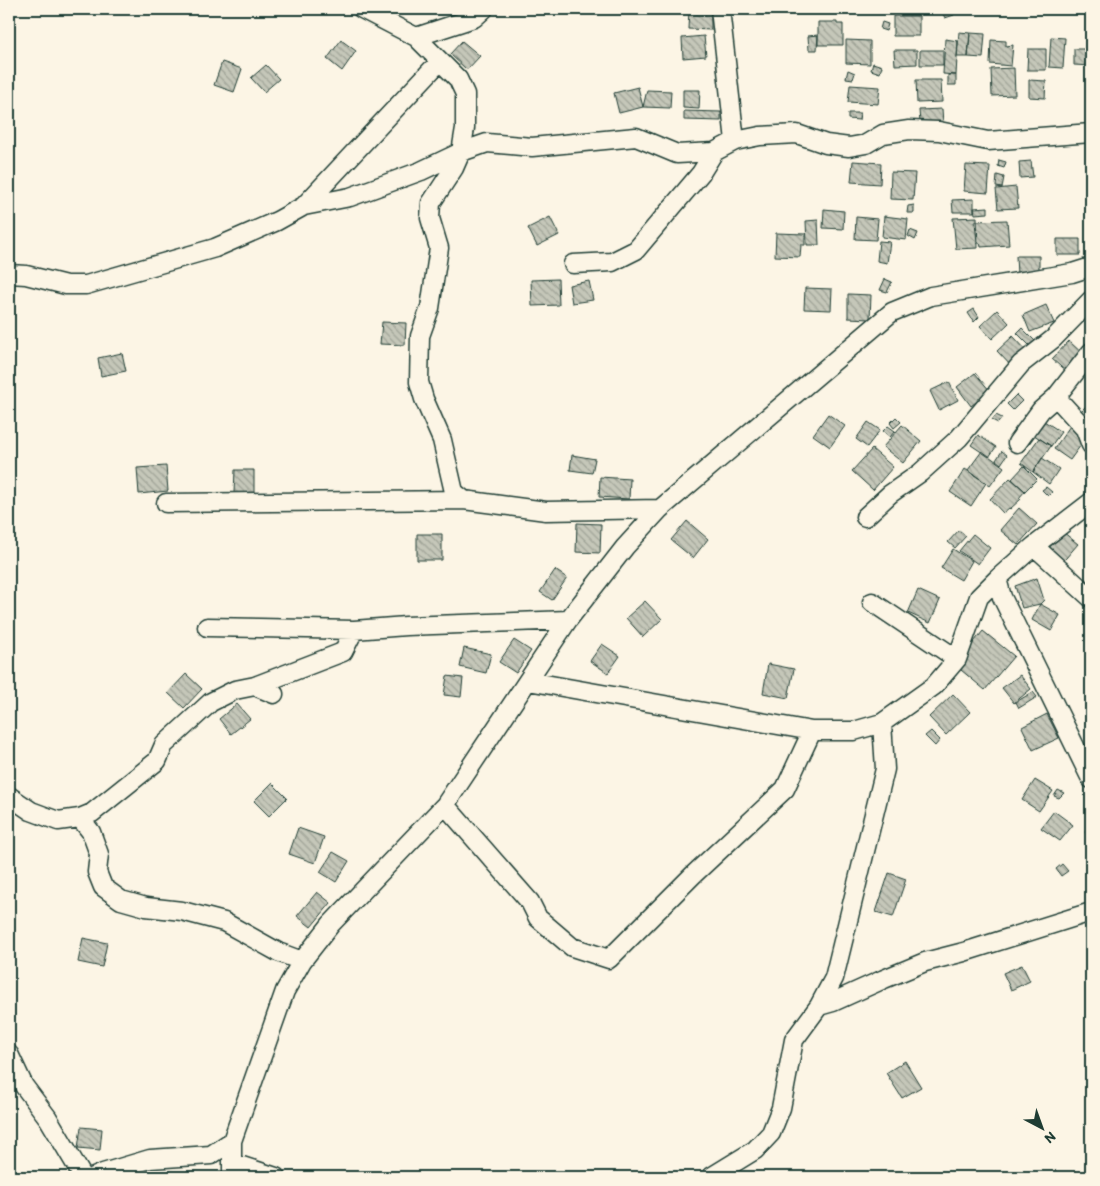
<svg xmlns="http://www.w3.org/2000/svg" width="1100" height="1186" viewBox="0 0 1100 1186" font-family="Itim,sans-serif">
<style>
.building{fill:url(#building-back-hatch);stroke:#1f3d34}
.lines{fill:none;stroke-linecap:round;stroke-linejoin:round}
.minor-casing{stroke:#1f3d34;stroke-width:21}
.minor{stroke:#fcf5e5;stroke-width:18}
</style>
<defs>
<pattern id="building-back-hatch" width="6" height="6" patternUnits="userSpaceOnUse" patternTransform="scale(1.25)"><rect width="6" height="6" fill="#c5c7b9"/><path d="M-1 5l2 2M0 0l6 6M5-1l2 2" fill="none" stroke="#9fa397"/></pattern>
</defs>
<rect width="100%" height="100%" fill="#fcf5e5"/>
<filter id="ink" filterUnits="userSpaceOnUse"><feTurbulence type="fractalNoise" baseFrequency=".02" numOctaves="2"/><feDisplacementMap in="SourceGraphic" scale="10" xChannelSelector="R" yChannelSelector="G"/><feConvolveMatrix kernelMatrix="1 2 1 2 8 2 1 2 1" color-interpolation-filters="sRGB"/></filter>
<g filter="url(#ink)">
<!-- building -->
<path class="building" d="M 689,9 L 711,9 L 711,30 L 688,29 Z
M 952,11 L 954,15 L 945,18 L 943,14 Z
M 893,16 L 919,16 L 919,36 L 893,36 Z
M 818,22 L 837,22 L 837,24 L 843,24 L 843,45 L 818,45 Z
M 882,22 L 888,24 L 886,31 L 880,29 Z
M 959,32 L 970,33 L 968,57 L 957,57 Z
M 970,33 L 985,34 L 983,58 L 968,57 Z
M 818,35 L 817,50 L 809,50 L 808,36 Z
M 704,36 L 706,56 L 683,58 L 682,38 Z
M 1051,37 L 1065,38 L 1063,68 L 1049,67 Z
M 945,39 L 958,41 L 956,75 L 943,74 Z
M 341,40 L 356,51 L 342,71 L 327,59 Z
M 846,40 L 870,41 L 870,64 L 846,63 Z
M 991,40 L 1006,41 L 1006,46 L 1013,45 L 1011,66 L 990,64 Z
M 462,41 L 480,56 L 467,70 L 450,54 Z
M 1028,49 L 1046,49 L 1046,70 L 1027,70 Z
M 1074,49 L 1091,49 L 1091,66 L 1074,65 Z
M 894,50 L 917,50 L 917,64 L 895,65 Z
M 920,50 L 943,50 L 943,65 L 920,65 Z
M 222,62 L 242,69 L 234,92 L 214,85 Z
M 873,63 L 882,66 L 880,73 L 871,70 Z
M 266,65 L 279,79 L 264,92 L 251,78 Z
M 1014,68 L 1015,95 L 992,96 L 991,69 Z
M 848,70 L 855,73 L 853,79 L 846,78 Z
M 948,75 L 956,75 L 956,85 L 948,85 Z
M 916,80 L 941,80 L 942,102 L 917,103 Z
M 1029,80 L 1046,81 L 1045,98 L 1029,97 Z
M 850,85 L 880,87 L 878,104 L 848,102 Z
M 638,87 L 643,107 L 619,113 L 614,93 Z
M 647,90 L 671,91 L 670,108 L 643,107 Z
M 683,90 L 700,90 L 699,109 L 683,108 Z
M 942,109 L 943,123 L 920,123 L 919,110 Z
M 684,111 L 721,112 L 721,121 L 684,120 Z
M 848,113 L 860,113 L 859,120 L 848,119 Z
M 999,160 L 1006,162 L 1004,168 L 998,166 Z
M 853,161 L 881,163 L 880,184 L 851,182 Z
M 1031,161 L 1033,177 L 1020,178 L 1019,162 Z
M 966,165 L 990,166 L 988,193 L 964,191 Z
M 891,172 L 915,173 L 913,200 L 890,199 Z
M 997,175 L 1004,177 L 1002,188 L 996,187 Z
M 1016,187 L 1018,208 L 998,209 L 996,189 Z
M 974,199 L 974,212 L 953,212 L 952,200 Z
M 914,205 L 914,213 L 907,213 L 908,206 Z
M 988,207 L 988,213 L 975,214 L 974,208 Z
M 824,209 L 844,211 L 843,229 L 823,228 Z
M 884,216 L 908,219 L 906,240 L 882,237 Z
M 550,217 L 559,235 L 537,246 L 528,228 Z
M 856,217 L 878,219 L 876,240 L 855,239 Z
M 977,217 L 978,248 L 956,249 L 953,218 Z
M 818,220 L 819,245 L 807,245 L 806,221 Z
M 1007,220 L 1009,245 L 981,247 L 980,243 L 977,243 L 975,221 Z
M 910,230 L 918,233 L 915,240 L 908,236 Z
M 776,233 L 805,234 L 805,245 L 801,245 L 800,257 L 775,256 Z
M 1057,239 L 1080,239 L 1080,255 L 1057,255 Z
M 879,241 L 890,242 L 887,263 L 877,261 Z
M 1016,256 L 1039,256 L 1039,274 L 1017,275 Z
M 558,279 L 559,305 L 532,306 L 531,280 Z
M 885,279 L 892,282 L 887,292 L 880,290 Z
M 589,281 L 593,300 L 572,303 L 569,285 Z
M 805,288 L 832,289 L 831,310 L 804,309 Z
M 848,294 L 871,295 L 870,319 L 848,318 Z
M 1046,305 L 1054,323 L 1030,332 L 1023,315 Z
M 974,309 L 979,317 L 974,322 L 968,313 Z
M 997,310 L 1009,323 L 992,339 L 980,326 Z
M 382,322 L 406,323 L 405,345 L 380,344 Z
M 1022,328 L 1036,342 L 1031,347 L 1017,333 Z
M 1013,336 L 1029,353 L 1013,368 L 997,351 Z
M 1069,341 L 1085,356 L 1069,374 L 1052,359 Z
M 122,353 L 126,371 L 101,376 L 98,358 Z
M 1091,364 L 1091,380 L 1084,374 Z
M 975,373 L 990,391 L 971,406 L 957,387 Z
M 949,382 L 958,400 L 939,410 L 930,391 Z
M 1016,395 L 1022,401 L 1013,410 L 1007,404 Z
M 1087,405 L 1091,410 L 1091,413 L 1083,422 L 1077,415 Z
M 828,414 L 845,426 L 830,447 L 813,435 Z
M 996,415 L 1002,418 L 998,423 L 992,420 Z
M 896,417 L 901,422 L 894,428 L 890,423 Z
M 1044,421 L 1061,432 L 1051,446 L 1034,435 Z
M 868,422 L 880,430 L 867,447 L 856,439 Z
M 902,425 L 921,441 L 903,463 L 883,447 Z
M 888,426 L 895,431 L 890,437 L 883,431 Z
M 1070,426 L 1086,438 L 1070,460 L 1054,449 Z
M 978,435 L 996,447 L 989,457 L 971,445 Z
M 1039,438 L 1051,446 L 1033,472 L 1021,463 Z
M 872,449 L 893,467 L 873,490 L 852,471 Z
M 982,451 L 1004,467 L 990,486 L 968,470 Z
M 1002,451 L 1007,455 L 1001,464 L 996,460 Z
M 572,455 L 595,459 L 592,473 L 570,470 Z
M 1042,458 L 1059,469 L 1049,484 L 1033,472 Z
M 166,466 L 168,491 L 139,494 L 137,468 Z
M 1024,466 L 1037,479 L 1025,491 L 1012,479 Z
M 965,469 L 986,483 L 971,506 L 950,492 Z
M 235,470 L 254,470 L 254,494 L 234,493 Z
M 600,477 L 630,479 L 629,499 L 599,497 Z
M 1010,478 L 1025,491 L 1019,498 L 1021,499 L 1010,509 L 1009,508 L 1003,513 L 990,499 Z
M 1046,487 L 1052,492 L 1048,496 L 1042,490 Z
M 1019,508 L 1037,524 L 1018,545 L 1000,530 Z
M 687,521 L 708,539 L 693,558 L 671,540 Z
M 577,523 L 601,524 L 600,553 L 576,552 Z
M 959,530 L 966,536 L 955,548 L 948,542 Z
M 1063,532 L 1078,544 L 1060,565 L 1045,552 Z
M 417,534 L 442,534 L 442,560 L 417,560 Z
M 973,534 L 990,548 L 978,564 L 959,551 Z
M 953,549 L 972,561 L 961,580 L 941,568 Z
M 555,570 L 567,578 L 552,600 L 540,592 Z
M 1037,578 L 1044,600 L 1040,604 L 1022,608 L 1015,586 Z
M 918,590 L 940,600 L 930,623 L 908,613 Z
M 645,601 L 662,619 L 643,637 L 626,618 Z
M 1040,604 L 1060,615 L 1051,631 L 1032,620 Z
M 983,631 L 1014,656 L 985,690 L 955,665 Z
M 514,640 L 531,651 L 516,673 L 499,662 Z
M 602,644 L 620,656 L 608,673 L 590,661 Z
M 464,648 L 491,654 L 486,673 L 460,667 Z
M 768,664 L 794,669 L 788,698 L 763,693 Z
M 186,674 L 202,689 L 184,708 L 168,693 Z
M 1020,675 L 1031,689 L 1014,703 L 1002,688 Z
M 447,676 L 463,678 L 461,697 L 444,695 Z
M 1033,692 L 1037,697 L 1019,708 L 1016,702 Z
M 953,694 L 970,712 L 946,735 L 929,717 Z
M 237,704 L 250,719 L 231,734 L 219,719 Z
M 1047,714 L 1059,738 L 1033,750 L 1022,727 Z
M 931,731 L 940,740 L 935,746 L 925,736 Z
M 1035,780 L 1053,791 L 1039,811 L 1022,800 Z
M 272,783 L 287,798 L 269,816 L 254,801 Z
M 1058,790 L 1064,793 L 1059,798 L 1054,796 Z
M 1054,811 L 1073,825 L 1060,841 L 1041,828 Z
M 1091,826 L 1091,840 L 1085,832 Z
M 298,828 L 324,837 L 315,863 L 289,854 Z
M 333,852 L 349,861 L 336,882 L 320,872 Z
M 1062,864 L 1068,871 L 1061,876 L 1056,869 Z
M 889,873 L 906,879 L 893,917 L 876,912 Z
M 317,892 L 331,903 L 311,927 L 297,916 Z
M 83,938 L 107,943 L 102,967 L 78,962 Z
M 1022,965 L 1030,981 L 1011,990 L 1003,973 Z
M 905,1061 L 921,1087 L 902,1098 L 886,1073 Z
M 81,1127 L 102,1129 L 100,1150 L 78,1148 Z"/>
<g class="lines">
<!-- minor casing -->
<g class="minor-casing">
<path id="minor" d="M 362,9 L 416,37 L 458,79 L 465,94 L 465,128 L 461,152 L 454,168 L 431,203 L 430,218 L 439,248 L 430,308 L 420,336 L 419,382 L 424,399 L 442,440 L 454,492 L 464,500 L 546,511 L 660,509
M 720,9 L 735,141
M 416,37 L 474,18 L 484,9
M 304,206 L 440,61
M 573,264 L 612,262 L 636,250 L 701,173 L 714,152
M 9,274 L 26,275 L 66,285 L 86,285 L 215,248 L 277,221 L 304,206 L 350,197 L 421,171 L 461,152 L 487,143 L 532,147 L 636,137 L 677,154 L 714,152 L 735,141 L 760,136 L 797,134 L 826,144 L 849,147 L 866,144 L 883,134 L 909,130 L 939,131 L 988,141 L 1091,133
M 1056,397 L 1085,429 L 1091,445
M 1017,443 L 1041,410 L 1056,397 L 1091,352
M 1091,502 L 1034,546 L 997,579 L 1002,597 L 1091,779
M 166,503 L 464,500
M 865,517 L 890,494 L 920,473 L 959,438 L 1021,364 L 1053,339 L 1091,300
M 1034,546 L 1091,598
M 872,602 L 957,659
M 207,627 L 354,630 L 406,626 L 568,620
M 528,681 L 812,731 L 854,731 L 882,723 L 934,686 L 957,659 L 979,597 L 997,579
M 255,686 L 343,652 L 354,630
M 9,796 L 31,811 L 58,821 L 80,818 L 92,813 L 157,761 L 164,745 L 211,702 L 235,690 L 255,686 L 274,694
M 445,805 L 530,902 L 538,918 L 572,947 L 609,959 L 693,875 L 785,789 L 812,731
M 80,818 L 91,832 L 99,854 L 97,872 L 103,887 L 121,900 L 146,907 L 182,911 L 224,922 L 278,952 L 302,961
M 819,1006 L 833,1002 L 884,979 L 925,962 L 964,952 L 1091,912
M 9,1054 L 24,1086 L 48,1118 L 83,1177
M 233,1163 L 276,1177
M 94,1177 L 103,1173 L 150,1159 L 211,1155 L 232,1141
M 232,1177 L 232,1141 L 285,991 L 302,961 L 331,924 L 445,805 L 568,620 L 625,547 L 660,509 L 892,312 L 931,296 L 1072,273 L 1091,267
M 711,1177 L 755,1150 L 771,1133 L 781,1108 L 794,1040 L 819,1006 L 834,978 L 885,769 L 882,723"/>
</g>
<!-- minor -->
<use href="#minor" class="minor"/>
</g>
</g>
<!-- margin -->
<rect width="1100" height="1186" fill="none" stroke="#fcf5e5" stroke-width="30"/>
<rect x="15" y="15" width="1070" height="1156" fill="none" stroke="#1f3d34" stroke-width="2" filter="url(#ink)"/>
<!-- north arrow -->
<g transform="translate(1042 1128) rotate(139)" stroke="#fcf5e5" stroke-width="4" paint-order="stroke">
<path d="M0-4L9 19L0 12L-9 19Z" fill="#1f3d34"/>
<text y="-8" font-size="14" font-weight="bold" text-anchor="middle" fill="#1f3d34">N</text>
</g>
</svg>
